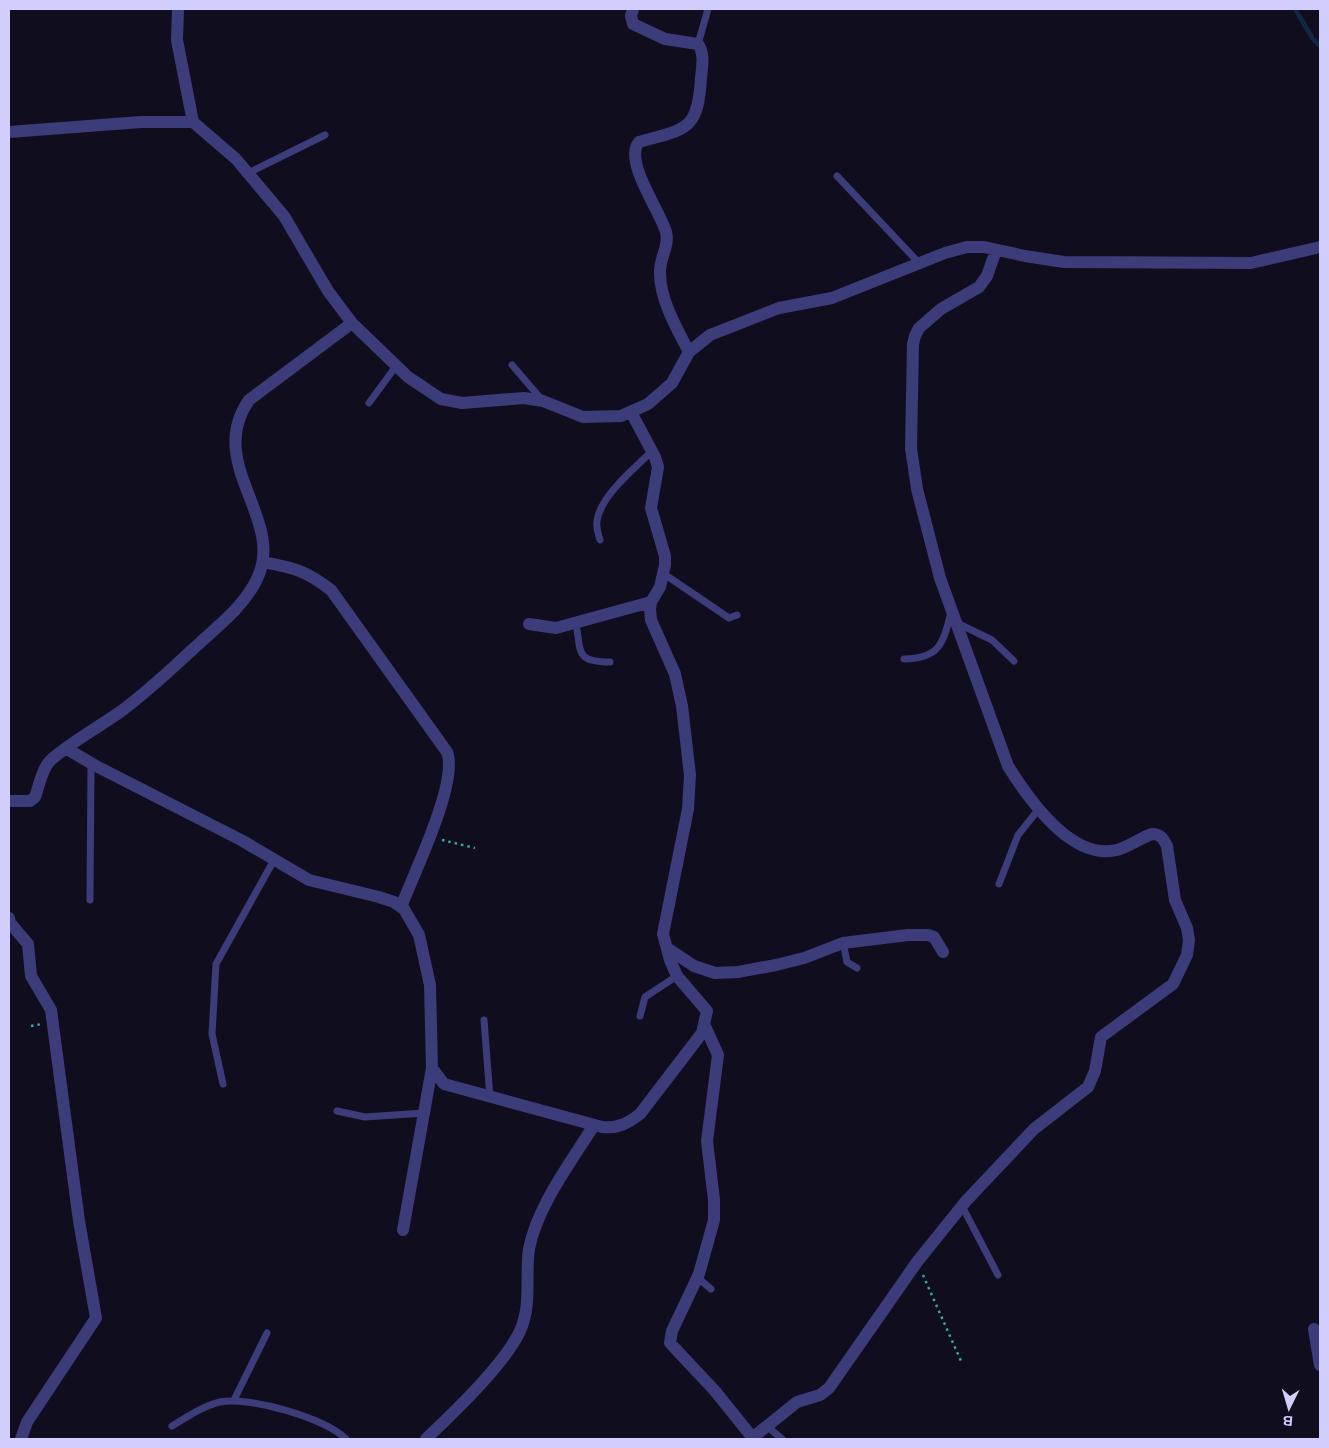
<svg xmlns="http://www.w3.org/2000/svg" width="1329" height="1448" viewBox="0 0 1329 1448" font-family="Helvetica,sans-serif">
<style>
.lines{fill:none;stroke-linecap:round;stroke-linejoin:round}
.stream{stroke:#112744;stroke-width:4.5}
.path{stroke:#36a89d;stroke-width:2.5;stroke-dasharray:2.5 4;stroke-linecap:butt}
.service{stroke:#3c3c7a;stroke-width:7}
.minor{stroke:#3c3c7a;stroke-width:12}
</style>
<rect width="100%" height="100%" fill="#100e1e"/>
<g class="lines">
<!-- stream -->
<path class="stream" d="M 1295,9 L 1313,39 L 1320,46"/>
<!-- path -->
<path class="path" d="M 442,840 L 475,848
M 31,1026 L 42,1024
M 923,1275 L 961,1361"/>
<!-- service -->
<path class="service" d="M 698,44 L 708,9
M 248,173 L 325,135
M 837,176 L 919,263
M 512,365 L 543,401
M 369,403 L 396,366
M 600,540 C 598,534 596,528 597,521 C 600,496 635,468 652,451
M 664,574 L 729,618 L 737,615
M 576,623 C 581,653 576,662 610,662
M 957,623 L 992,640 L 1014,661
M 904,659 C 940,658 943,644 951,612
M 999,884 L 1018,835 L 1038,810
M 90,900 L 91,763
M 843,943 L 847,962 L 857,968
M 640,1016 L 645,997 L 677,976
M 484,1020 L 490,1098
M 223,1084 L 212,1034 L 216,964 L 274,860
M 337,1111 L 365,1117 L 424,1113
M 962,1206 L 998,1275
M 698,1278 L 711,1289
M 234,1400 L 267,1333
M 172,1426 C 187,1417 203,1406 220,1402 C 248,1396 326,1418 346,1439
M 768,1427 L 782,1439"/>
<!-- minor -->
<path class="minor" d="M 178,9 L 177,40 L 193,122
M 633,9 L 631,16 L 633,24 L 665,39 L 698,44 C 705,54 702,67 701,78 C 698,132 685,129 639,142 C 623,161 661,212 666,232 C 670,245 659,259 660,273 C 660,300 677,329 689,352
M 9,132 L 141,122 L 193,122 L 236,159 L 284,216 L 328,291 L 352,323 L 408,377 L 441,399 L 462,403 L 524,398 L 543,401 L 583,417 L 621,416 L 648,404 L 672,383 L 689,352 L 710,335 L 779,308 L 832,298 L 945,253 L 967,247 L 984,247 L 1025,256 L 1064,262 L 1251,263 L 1320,247
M 263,562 C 294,568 305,570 331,590 L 447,752 C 459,782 413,875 401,907
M 529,624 L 556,628 L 651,602
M 67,749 L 96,766 L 241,840 L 309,880 L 379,897 L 394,902 L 404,909 L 419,935 L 430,985 L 432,1068 L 444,1084 L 602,1127 C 618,1129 628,1123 640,1114 L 702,1033 L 707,1011 L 677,976 L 670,960 L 663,934 L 688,809 L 690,775 L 682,706 L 675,674 L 651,620 L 650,609 L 651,602 L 660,587 L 665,565 L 665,556 L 651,508 L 658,467 L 655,457 L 631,412
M 9,801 L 30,801 L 35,797 C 39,787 41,771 49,762 C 62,748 100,726 117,714 C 144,695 168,672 192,650 C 215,628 242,609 256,581 C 288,520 204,465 249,400 L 352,323
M 9,918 L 10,923 L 28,944 L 31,976 L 51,1010 L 79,1221 L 96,1318 L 27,1422 L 21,1439
M 667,948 L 694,966 L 715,973 L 738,972 L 776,965 L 804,958 L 843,943 L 908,935 L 928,935 L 934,937 L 943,952
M 705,1026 L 718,1055 L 707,1141 L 714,1200 L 714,1220 L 699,1274 L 672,1331 L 670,1343 L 715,1391 L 752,1437
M 403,1230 L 432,1068
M 1314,1329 L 1320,1365
M 426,1439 C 453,1413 505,1364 520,1331 C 532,1304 525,1277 529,1249 C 537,1206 572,1161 594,1125
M 751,1439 L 797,1402 L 820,1395 L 829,1388 L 917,1262 L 966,1201 L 1034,1129 L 1088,1087 L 1095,1071 L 1101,1037 L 1173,984 L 1187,955 L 1189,940 L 1187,928 L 1175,900 L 1167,846 C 1163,838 1160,834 1152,834 C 1140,838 1129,847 1117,850 C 1071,861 1028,798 1008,766 L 940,578 L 917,489 L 911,448 L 913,344 L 915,336 L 919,328 L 941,309 L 979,287 L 987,276 L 996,250"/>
</g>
<!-- border -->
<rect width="1329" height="1448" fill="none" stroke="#d2cefc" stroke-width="20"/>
<!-- north arrow -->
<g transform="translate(1289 1408) rotate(185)" stroke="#100e1e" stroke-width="4" paint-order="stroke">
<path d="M0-4L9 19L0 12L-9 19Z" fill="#d2cefc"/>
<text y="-8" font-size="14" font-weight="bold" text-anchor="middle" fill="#d2cefc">B</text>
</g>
</svg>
